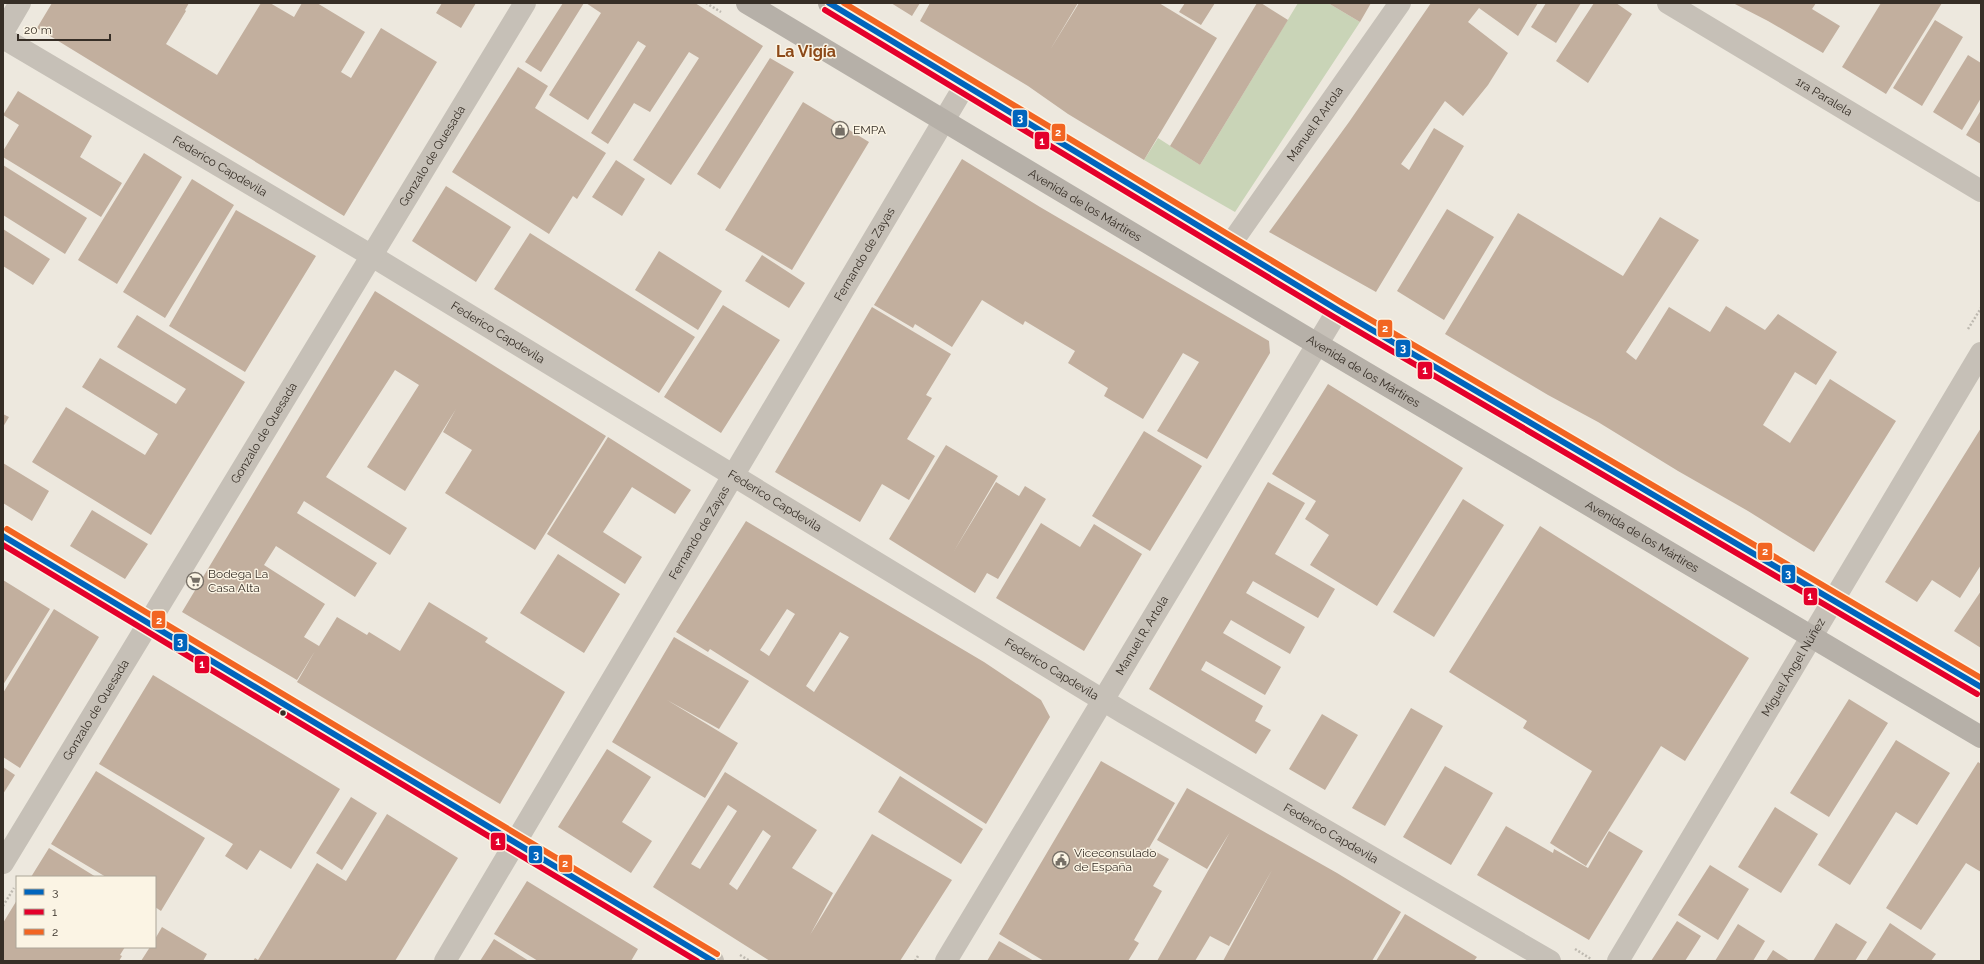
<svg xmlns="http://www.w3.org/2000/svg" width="1984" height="964" viewBox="0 0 1984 964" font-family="Raleway,sans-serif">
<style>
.green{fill:#c9d4b7}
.building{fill:#c2af9e;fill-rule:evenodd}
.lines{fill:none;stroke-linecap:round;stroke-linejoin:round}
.path{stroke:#beb9b0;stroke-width:2.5;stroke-dasharray:2 2;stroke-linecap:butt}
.minor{stroke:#c6c0b7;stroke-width:22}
.tertiary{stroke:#c6c0b7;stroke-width:22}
.secondary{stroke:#b6b0a8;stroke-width:22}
.bus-1-casing{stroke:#fbf4e4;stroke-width:9}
.bus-2-casing{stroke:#fbf4e4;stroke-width:9}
.bus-3-casing{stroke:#fbf4e4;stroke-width:9}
.bus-1{stroke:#0065bd;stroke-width:6}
.bus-2{stroke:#e4002b;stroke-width:6}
.bus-3{stroke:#f26522;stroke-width:6}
.bus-dot{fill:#362e26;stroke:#fbf4e4;stroke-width:1.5}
.labels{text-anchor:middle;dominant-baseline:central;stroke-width:3;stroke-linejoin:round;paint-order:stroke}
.street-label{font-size:12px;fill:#362e26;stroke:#fbf4e4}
.poi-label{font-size:12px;fill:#362e26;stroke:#fbf4e4;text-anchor:start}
.district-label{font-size:16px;font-weight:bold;fill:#8c4918;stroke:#fbf4e4}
.line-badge{stroke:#fbf4e4;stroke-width:1.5}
.badge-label{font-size:11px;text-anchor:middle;font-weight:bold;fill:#fff}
</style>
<rect width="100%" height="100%" fill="#ede8de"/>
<!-- green -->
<path class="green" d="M 1298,3 L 1328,3 L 1360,22 L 1235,212 L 1144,160 L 1158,138 L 1200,165 Z"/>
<!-- building -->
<path class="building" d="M 52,3 L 189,3 L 185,10 L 186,11 L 166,44 L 217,75 L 261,3 L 270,3 L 294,17 L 302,3 L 317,3 L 365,32 L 341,72 L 351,78 L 381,28 L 437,62 L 344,216 L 37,28 Z
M 442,3 L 476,3 L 461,28 L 436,13 Z
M 563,3 L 584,3 L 541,72 L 525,62 Z
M 586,3 L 695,3 L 763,46 L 671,185 L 633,160 L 699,58 L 689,52 L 650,112 L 634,103 L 608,144 L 591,133 L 646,46 L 638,41 L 588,120 L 549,95 L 601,13 Z
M 891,3 L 920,3 L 912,16 Z
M 930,3 L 1078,3 L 1050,50 L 1079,3 L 1159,3 L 1217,38 L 1144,160 L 1068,114 L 1028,86 L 920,21 Z
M 1185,3 L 1215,3 L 1201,25 L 1179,12 Z
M 1257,3 L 1261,3 L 1288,20 L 1200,165 L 1170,146 Z
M 1328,3 L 1371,3 L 1360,22 Z
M 1431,3 L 1538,3 L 1518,36 L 1479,8 L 1468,22 L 1508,53 L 1488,85 L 1463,116 L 1445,101 L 1401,164 L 1409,170 L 1434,128 L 1464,146 L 1376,292 L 1269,232 L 1349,122 Z
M 1546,3 L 1581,3 L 1556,43 L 1531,27 Z
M 1594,3 L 1616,3 L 1632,14 L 1588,83 L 1556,61 Z
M 1733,3 L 1816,3 L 1812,9 L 1840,26 L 1823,53 L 1768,21 Z
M 1881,3 L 1942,3 L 1886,94 L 1842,67 Z
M 1935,20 L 1963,37 L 1922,106 L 1893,88 Z
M 1968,55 L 1981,63 L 1981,98 L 1962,130 L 1933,112 Z
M 770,58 L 794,72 L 720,189 L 697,174 Z
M 518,67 L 548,86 L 535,108 L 606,153 L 577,199 L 573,196 L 549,234 L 452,172 Z
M 18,91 L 92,136 L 80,157 L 122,183 L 101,217 L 3,157 L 3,151 L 19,125 L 3,115 Z
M 803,102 L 869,142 L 792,270 L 725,230 Z
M 1981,110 L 1981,144 L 1966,135 Z
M 144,153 L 182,177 L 117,284 L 78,260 Z
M 962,159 L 1040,207 L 1269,341 L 1270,353 L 1207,459 L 1157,431 L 1199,362 L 1183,353 L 1143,419 L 1104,396 L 1108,388 L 1068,363 L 1075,351 L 1025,321 L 1023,325 L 982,300 L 952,347 L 915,324 L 913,328 L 874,305 Z
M 616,160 L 645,179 L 622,216 L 592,197 Z
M 3,165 L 87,218 L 65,254 L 3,215 Z
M 192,179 L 234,205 L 165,318 L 123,292 Z
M 446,186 L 511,227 L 476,282 L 412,241 Z
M 1447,209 L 1494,237 L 1444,320 L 1397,291 Z
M 236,210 L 316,256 L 245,372 L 169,326 Z
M 1518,213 L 1623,276 L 1660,217 L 1699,240 L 1626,352 L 1636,360 L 1669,307 L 1710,332 L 1726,306 L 1765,330 L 1778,314 L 1837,352 L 1816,385 L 1795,372 L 1763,425 L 1790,443 L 1830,379 L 1896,421 L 1814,552 L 1748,511 L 1678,471 L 1598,422 L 1548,395 L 1445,334 Z
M 3,229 L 50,259 L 33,285 L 3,266 Z
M 530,233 L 695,337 L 659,393 L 494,289 Z
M 659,251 L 722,291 L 698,330 L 635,290 Z
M 762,255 L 805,283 L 789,308 L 745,281 Z
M 375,291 L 606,436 L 535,550 L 445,493 L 472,450 L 443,432 L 456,409 L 405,491 L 367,467 L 419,385 L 395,370 L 326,477 L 407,528 L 390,555 L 304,501 L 297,513 L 377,563 L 355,597 L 276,546 L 264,565 L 325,604 L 304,637 L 319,646 L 337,617 L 367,635 L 369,632 L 400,651 L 429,602 L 488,638 L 485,642 L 565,692 L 500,804 L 297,682 L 315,651 L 297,680 L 182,612 Z
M 723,305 L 780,340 L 721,433 L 664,397 Z
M 872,307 L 951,354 L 926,395 L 932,398 L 907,439 L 935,456 L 909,500 L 882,484 L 860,522 L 775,472 Z
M 137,315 L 245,382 L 151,535 L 32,462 L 66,407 L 145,455 L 158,434 L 82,387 L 100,358 L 176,404 L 186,389 L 117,347 Z
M 1328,384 L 1463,468 L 1377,606 L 1310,565 L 1329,535 L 1305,519 L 1316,501 L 1272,474 Z
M 3,414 L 9,417 L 3,427 Z
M 1981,428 L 1981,565 L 1960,598 L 1932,580 L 1917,602 L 1885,582 Z
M 1144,431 L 1202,466 L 1150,551 L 1092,516 Z
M 608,437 L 691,490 L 675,514 L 632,487 L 603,532 L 642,557 L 625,584 L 547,534 Z
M 946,445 L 998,476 L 954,551 L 996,482 L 1019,496 L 1025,486 L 1046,499 L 998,579 L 987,573 L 975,593 L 889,539 Z
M 3,463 L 49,491 L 32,521 L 3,503 Z
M 1268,482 L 1305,503 L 1275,554 L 1335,589 L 1318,618 L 1253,581 L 1246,593 L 1305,627 L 1290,654 L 1231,620 L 1223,633 L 1281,667 L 1265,695 L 1206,661 L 1201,670 L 1263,706 L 1255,721 L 1271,730 L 1256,754 L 1149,689 Z
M 1463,499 L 1504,525 L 1434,637 L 1393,612 Z
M 92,510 L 148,544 L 125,579 L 70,546 Z
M 746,521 L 984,662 L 1041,700 L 1050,717 L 986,824 L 710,649 L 708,652 L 676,632 ZM 787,609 L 795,614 L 769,656 L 760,650 ZM 840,632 L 849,637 L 814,692 L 806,686 Z
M 1041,523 L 1080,547 L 1094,524 L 1142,554 L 1084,651 L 996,598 Z
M 1540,526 L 1749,658 L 1685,761 L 1661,746 L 1586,866 L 1550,843 L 1592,771 L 1523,728 L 1527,721 L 1449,672 Z
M 558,554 L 620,594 L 584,653 L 520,613 Z
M 3,580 L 50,609 L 3,685 Z
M 1981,591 L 1981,648 L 1954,631 Z
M 54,609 L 99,637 L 20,768 L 3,757 L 3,693 Z
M 674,637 L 749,681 L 719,729 L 667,700 L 738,743 L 705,798 L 612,742 Z
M 153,675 L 340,789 L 291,869 L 260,850 L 247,870 L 225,856 L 233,844 L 99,764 Z
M 1849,699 L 1888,723 L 1829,817 L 1790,793 Z
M 1411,708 L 1443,726 L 1385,826 L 1352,808 Z
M 1322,714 L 1358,735 L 1325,790 L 1289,769 Z
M 1896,740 L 1950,773 L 1917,825 L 1896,812 L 1850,885 L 1818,865 Z
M 607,749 L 651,777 L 622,822 L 652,841 L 631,873 L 558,827 Z
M 1101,761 L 1175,803 L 1149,848 L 1169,859 L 1153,886 L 1162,891 L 1134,940 L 1139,943 L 1128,961 L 1044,961 L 999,934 Z
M 1978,762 L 1981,764 L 1981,872 L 1966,863 L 1921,930 L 1886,908 Z
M 1445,766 L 1493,793 L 1451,865 L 1403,837 Z
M 3,767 L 15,775 L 3,794 Z
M 96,771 L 205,838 L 161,911 L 155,907 L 155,877 L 106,877 L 51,844 Z
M 725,772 L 817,830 L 792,868 L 833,893 L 810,935 L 872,834 L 952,880 L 900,961 L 770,961 L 653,887 ZM 728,805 L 737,811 L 700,869 L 691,864 ZM 763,830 L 771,836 L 737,890 L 729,884 Z
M 900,776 L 983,829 L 961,864 L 878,812 Z
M 1187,788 L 1337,873 L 1401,912 L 1372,961 L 1223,961 L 1272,870 L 1229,946 L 1210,936 L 1195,961 L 1157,961 L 1230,832 L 1207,869 L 1157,840 Z
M 351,797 L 377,813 L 342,870 L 316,853 Z
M 1775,807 L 1818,834 L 1781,893 L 1738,867 Z
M 387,814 L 458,858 L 395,961 L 253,961 L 255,958 L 258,960 L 317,863 L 346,881 Z
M 1506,826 L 1553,853 L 1554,849 L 1588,868 L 1609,831 L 1643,851 L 1589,940 L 1477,875 Z
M 49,848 L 96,877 L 31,877 Z
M 1710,865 L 1749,889 L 1718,940 L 1678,915 Z
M 527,881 L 638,949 L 631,961 L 538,961 L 494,934 Z
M 17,900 L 17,947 L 125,947 L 120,955 L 122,956 L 119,961 L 3,961 L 3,923 Z
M 1405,914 L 1477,957 L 1474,961 L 1376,961 Z
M 1677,921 L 1701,936 L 1685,961 L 1651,961 Z
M 1836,923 L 1867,942 L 1855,961 L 1813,961 Z
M 1890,923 L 1936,954 L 1931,961 L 1866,961 Z
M 1738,924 L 1765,941 L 1753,961 L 1715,961 Z
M 162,927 L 207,954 L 203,961 L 141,961 L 150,947 L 155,947 L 155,939 Z
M 494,939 L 529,961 L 480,961 Z
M 999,941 L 1034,961 L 987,961 Z
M 1773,950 L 1790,961 L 1766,961 Z"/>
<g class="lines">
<!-- path -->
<path class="path" d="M 706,3 L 721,12
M 1968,329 L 1981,308
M 3,906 L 14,888
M 1575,949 L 1591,959
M 740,955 L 750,961
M 915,961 L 918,956"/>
<!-- minor -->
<g class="minor">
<path id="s1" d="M 1668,3 L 1981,191"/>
<path d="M 3,32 L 20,3"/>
<path id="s2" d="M 3,38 L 372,256 L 1124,713 L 1550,961"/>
<path id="s3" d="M 1230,245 L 1400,3"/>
<path id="s4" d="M 3,863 L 525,3"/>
<path id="s5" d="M 445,961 L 965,85"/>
<path id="s6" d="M 946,961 L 1338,310"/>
<path id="s7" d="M 1618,961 L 1981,353"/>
</g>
<!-- tertiary -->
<path class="tertiary" d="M 3,536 L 713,961"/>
<!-- secondary -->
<g class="secondary">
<path id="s8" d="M 747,3 L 1317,344 L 1981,737"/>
<path d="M 829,3 L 1338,310 L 1981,687"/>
</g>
<!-- bus-1 casing -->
<g class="bus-1-casing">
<path id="bus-1" d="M 829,3 L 1338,310 L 1981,687
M 3,536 L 713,961"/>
</g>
<!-- bus-2 casing -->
<g class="bus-2-casing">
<path id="bus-2" d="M 825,10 L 1334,317 L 1977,694
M 3,545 L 697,961"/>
</g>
<!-- bus-3 casing -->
<g class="bus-3-casing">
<path id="bus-3" d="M 844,3 L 1342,303 L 1981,678
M 7,529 L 717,954"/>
</g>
<!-- bus-1 -->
<use href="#bus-1" class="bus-1"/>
<!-- bus-2 -->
<use href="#bus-2" class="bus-2"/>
<!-- bus-3 -->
<use href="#bus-3" class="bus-3"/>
</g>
<!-- icons -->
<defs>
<g id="shop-ring" transform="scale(0.9)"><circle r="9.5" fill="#fbf4e4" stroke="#766f66" stroke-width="1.5"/><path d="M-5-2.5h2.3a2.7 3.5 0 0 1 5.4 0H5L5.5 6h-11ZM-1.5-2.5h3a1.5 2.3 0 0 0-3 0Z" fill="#766f66"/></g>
<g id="supermarket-ring" transform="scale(0.9)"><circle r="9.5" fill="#fbf4e4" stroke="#766f66" stroke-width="1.5"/><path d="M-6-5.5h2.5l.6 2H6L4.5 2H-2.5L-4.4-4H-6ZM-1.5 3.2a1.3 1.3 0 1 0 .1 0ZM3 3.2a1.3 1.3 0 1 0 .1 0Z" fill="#766f66"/></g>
<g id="civic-ring" transform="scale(0.9)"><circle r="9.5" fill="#fbf4e4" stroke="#766f66" stroke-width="1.5"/><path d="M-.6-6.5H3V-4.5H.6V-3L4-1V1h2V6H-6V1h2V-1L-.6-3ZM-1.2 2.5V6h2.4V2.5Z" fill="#766f66"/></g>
</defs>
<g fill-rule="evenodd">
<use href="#shop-ring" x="840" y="130"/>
<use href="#supermarket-ring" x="195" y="581"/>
<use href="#civic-ring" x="1061" y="860"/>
</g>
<!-- markers -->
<circle class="bus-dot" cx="283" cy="713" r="3.5"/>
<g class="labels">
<!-- street labels -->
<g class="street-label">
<text stroke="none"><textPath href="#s1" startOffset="182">1ra Paralela</textPath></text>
<text stroke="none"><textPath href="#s3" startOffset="148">Manuel R Artola</textPath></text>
<text stroke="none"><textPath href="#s4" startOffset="827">Gonzalo de Quesada</textPath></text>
<text stroke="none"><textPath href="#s2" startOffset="252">Federico Capdevila</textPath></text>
<text stroke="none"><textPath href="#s8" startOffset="394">Avenida de los Mártires</textPath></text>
<text stroke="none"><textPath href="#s5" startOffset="822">Fernando de Zayas</textPath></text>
<text stroke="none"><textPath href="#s2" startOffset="576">Federico Capdevila</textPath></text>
<text stroke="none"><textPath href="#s8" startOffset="718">Avenida de los Mártires</textPath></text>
<text stroke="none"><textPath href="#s4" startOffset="503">Gonzalo de Quesada</textPath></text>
<text stroke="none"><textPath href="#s2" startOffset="900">Federico Capdevila</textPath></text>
<text stroke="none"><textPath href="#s5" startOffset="498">Fernando de Zayas</textPath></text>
<text stroke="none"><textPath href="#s8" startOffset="1042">Avenida de los Mártires</textPath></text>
<text stroke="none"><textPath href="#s6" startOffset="380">Manuel R. Artola</textPath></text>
<text stroke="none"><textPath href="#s7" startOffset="342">Miguel Ángel Núñez</textPath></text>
<text stroke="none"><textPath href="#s2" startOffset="1224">Federico Capdevila</textPath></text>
<text stroke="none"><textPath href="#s4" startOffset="179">Gonzalo de Quesada</textPath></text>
<text stroke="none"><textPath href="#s2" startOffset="1548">Federico Capdevila</textPath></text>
</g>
<!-- poi labels -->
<g class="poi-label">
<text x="853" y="130">EMPA</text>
<text x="208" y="574">Bodega La<tspan x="208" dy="14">Casa Alta</tspan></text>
<text x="1074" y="853">Viceconsulado<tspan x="1074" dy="14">de España</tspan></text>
</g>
<!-- district labels -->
<g class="district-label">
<text x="806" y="51">La Vigía</text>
</g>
</g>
<g class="line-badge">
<rect x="1012" y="109" width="16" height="19" rx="4" fill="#0065bd"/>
<rect x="1051" y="123" width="15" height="19" rx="4" fill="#f26522"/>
<rect x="1034" y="131" width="16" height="19" rx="4" fill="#e4002b"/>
<rect x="1377" y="319" width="16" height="19" rx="4" fill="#f26522"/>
<rect x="1395" y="339" width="16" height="19" rx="4" fill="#0065bd"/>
<rect x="1417" y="361" width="16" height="19" rx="4" fill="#e4002b"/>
<rect x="1757" y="542" width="16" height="19" rx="4" fill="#f26522"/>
<rect x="1781" y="564" width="15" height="20" rx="4" fill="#0065bd"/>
<rect x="1803" y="587" width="15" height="19" rx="4" fill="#e4002b"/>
<rect x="151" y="610" width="15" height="19" rx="4" fill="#f26522"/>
<rect x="173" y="633" width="15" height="19" rx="4" fill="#0065bd"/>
<rect x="194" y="655" width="16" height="19" rx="4" fill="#e4002b"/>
<rect x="490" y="832" width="16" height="19" rx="4" fill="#e4002b"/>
<rect x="528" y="845" width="15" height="19" rx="4" fill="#0065bd"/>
<rect x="558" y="854" width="15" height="19" rx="4" fill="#f26522"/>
</g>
<g class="badge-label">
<text x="1020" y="122">3</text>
<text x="1058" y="136">2</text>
<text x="1042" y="145">1</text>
<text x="1385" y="332">2</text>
<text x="1403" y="352">3</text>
<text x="1425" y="374">1</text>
<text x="1765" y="555">2</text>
<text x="1788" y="578">3</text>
<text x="1810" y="600">1</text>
<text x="159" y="624">2</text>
<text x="180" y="646">3</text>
<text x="202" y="668">1</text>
<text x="498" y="845">1</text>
<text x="536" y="859">3</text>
<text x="565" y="867">2</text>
</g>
<!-- border -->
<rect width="1984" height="964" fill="none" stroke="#362e26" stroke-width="8"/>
<!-- legend -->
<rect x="16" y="876" width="140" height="72" fill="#fbf4e4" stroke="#aca598"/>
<rect x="24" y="889" width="20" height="6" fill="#0065bd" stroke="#aca598"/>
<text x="52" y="896" font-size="12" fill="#362e26">3</text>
<rect x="24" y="909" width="20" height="6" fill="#e4002b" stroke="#aca598"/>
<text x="52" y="916" font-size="12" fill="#362e26">1</text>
<rect x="24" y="929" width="20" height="6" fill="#f26522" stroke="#aca598"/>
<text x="52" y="936" font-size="12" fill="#362e26">2</text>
<!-- scale -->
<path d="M18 34v6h92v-6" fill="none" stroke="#362e26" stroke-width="2"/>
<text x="24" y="34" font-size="12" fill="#362e26" stroke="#fbf4e4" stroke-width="3" paint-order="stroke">20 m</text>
</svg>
